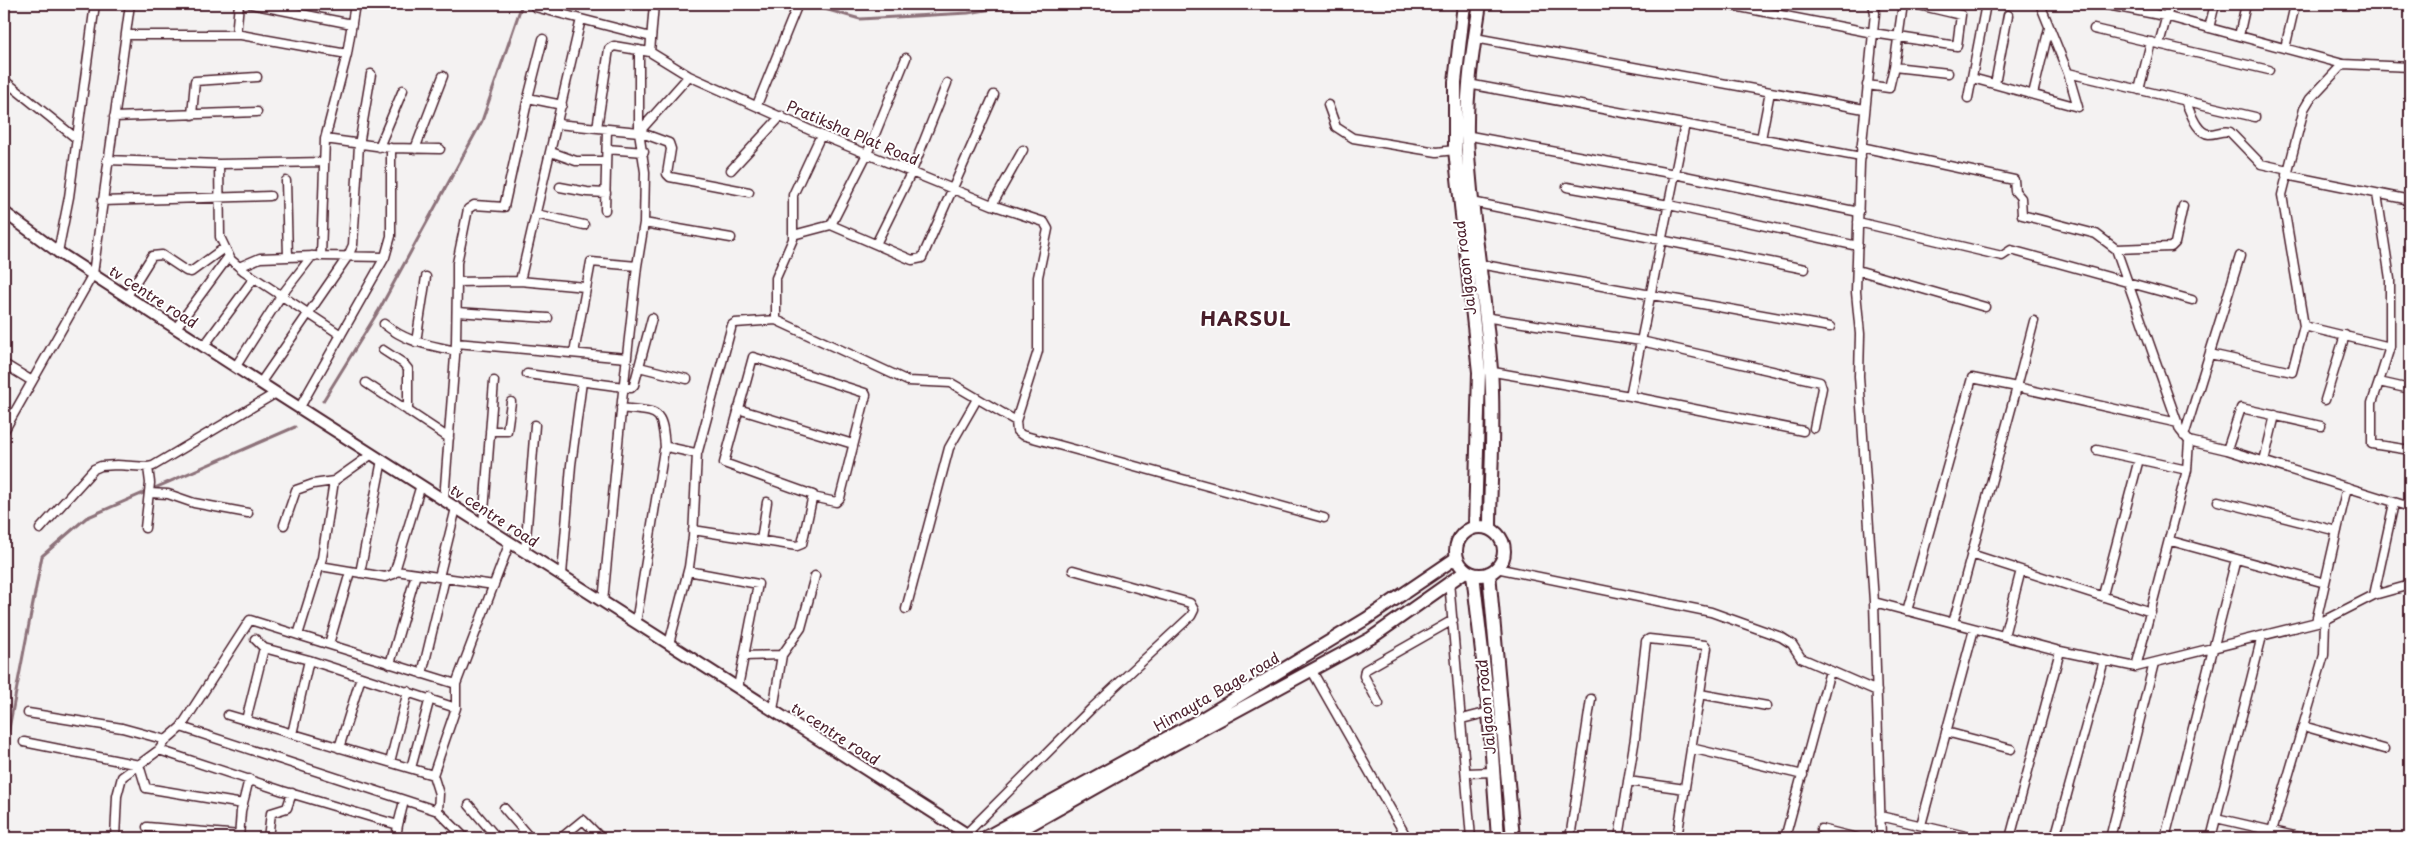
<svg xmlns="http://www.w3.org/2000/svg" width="2414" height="842" viewBox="0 0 2414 842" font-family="'Playpen Sans',sans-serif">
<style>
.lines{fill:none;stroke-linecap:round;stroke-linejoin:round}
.stream{stroke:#8d727a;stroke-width:3}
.minor-casing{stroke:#4a1f2b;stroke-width:11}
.secondary-casing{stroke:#4a1f2b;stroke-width:14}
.primary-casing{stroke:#4a1f2b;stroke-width:15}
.trunk-casing{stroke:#4a1f2b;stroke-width:16}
.minor{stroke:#fff;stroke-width:8}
.secondary{stroke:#fff;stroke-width:10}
.primary{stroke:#fff;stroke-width:11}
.trunk{stroke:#fff;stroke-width:12}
.labels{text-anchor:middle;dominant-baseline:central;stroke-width:4;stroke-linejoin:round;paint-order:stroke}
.street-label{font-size:15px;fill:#4a1f2b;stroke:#fff}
.district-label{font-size:20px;font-weight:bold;letter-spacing:1px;fill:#4a1f2b;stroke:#fff}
</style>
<rect width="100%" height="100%" fill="#f4f2f2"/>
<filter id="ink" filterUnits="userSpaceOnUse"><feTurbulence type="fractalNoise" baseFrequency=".02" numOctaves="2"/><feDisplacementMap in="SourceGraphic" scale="10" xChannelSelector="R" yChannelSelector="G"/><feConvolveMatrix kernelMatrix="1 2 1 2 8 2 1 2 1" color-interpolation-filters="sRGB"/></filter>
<g filter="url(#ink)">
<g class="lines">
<!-- stream -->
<path class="stream" d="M 807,4 L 860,19 L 968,13 L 1023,4
M 323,401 L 379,310 L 482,121 L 522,4
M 4,737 L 8,734 L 42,556 L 86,518 L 295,427"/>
<!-- minor casing -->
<g class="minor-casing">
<path id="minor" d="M 251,4 L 352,24
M 1724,4 L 1873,33 L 1957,46 L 1961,15 L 1914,4
M 1873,4 L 1875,13 L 1860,163 L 1856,292 L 1860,334 L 1859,376 L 1874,602 L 1881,838
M 2040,4 L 2068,73 L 2255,117
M 2102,4 L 2165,16 L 2343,64
M 535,7 L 581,19
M 2209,28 L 2215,4
M 2094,29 L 2269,70
M 126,35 L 241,35 L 347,54
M 236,35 L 239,4
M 2239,36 L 2246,4
M 1475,38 L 1864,109
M 2159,44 L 2170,4
M 2285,48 L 2295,5
M 639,50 L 639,132
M 650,52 L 654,4
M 1894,67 L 1903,4
M 1972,78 L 2078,107 L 2068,73
M 4,80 L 77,139
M 1468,84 L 1861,157
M 1995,84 L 2008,15
M 1867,85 L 1889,88 L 1894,67 L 1948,73
M 2139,90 L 2151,42
M 2033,94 L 2049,28
M 528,98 L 543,39
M 1968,98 L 1986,4
M 2185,101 C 2190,110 2196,133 2209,134 C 2217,134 2222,130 2230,132 L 2261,164 L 2288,170
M 757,105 L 798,4
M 1328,105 L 1336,127 L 1353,138 L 1437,152 L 1455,150
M 192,115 L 195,81 L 257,77
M 114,117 L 257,112
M 557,124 L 639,132 L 669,143 L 671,149 L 667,174 L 670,177 L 749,192
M 597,128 L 609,49 L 614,46 L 650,52 L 689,76 L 823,136 L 992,205 L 1023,150
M 821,135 L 793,195 L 793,239 L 776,278 L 776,320 L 908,381 L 951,383 L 1016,421
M 1465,135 L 1675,174 L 1859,212
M 325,139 L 391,148 L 440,149
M 1761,139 L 1770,92
M 379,147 L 403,90
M 1861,147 L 2014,180 L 2015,191 L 2021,198 L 2022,215 L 2096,234 L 2116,249 L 2180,430 L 2189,441 L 2187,470 L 2136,667
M 415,149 L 443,76
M 607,149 L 644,152
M 551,152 L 576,161 L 606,161
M 107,160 L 219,164 L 324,162
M 219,164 L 220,237 L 231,260 L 244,271 L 341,335
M 731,170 L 781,116
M 2286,175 L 2410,200
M 286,181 L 288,257
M 560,187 L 587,192 L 606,193
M 1567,187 L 1669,205 L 1858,246
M 2377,194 L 2390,279 L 2390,347
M 102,201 L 270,196
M 1472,202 L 1805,269
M 992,205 L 1044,222 L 1048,229 L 1038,277 L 1038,351 L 1016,421 L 1017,431 L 1022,435 L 1324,518
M 605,210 L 607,129
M 536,214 L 584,225
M 1858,222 L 2002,256 L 2011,250 L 2192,300
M 644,223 L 731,238
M 831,225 L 867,154 L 906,58
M 793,235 L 831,225 L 912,260 L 922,258 L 994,95
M 876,244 L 912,171 L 947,83
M 2116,249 L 2171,247 L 2175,243 L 2183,206
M 58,252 L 69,197 L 95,4
M 385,257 L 391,236 L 391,148
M 1479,264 L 1830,327
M 239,267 L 260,258 L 315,256
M 1857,270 L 1985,307
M 520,281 L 585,287
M 457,282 L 457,263 L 468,209 L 474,205 L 504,207 L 528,98 L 562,105
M 127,296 L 152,256 L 162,255 L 186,271 L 191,272 L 224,248
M 457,312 L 548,318
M 1484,317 L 1641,341 L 1820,382 L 1822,388 L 1814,428
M 384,324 C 408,343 426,344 456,351
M 2304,326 L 2282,195 L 2304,109 L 2310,99 L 2343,64 L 2410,67
M 176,328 L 229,256
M 416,342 L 426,277
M 456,343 L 627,358
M 204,346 L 254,278
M 383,350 L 403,363 L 408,369 L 408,411
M 574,353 L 591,262 L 637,266
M 2210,354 L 2292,372 L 2304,326 L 2390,347 L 2379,382 L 2410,389
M 4,364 L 32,381
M 236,366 L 281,296 L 312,256
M 639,367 L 687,379
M 1488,371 L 1630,396 L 1803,431
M 527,374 L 631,388 L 634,385 L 652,318
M 261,382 L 348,256 L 353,245 L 359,145 L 371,74
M 2379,382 L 2372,403 L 2372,444 L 2410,450
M 366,383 L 449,438
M 1630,396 L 1685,124
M 2325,400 L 2345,335
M 300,407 L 385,257 L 321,256 L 325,139 L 347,54 L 355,4
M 621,408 C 659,413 662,407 665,448
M 738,409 L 853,444
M 4,431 L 93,274 L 130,4
M 490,431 L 507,431 L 511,402
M 2184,436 L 2240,256
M 2189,441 L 2227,450 L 2410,507
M 2097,450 L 2187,470
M 2227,450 L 2241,408 L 2321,426
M 2264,461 L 2275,415
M 149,493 L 168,494 L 194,503 L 248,513
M 444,500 L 456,343 L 457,282 L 520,281 L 581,19 L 651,37
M 2218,501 L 2337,531
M 284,525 L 296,490 L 313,484 L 334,481
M 483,525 L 494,381
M 145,528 L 150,483 L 148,467
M 40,529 L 94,469 L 101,466 L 117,465 L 148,467 L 153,466 L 276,393
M 693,530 L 797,546 L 802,544 L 813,495 L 724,463 L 753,357 L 865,393 L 866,395 L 840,498 L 836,502 L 813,497
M 761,540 L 767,502
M 2171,541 L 2325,583
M 525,552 L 535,425
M 1971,554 L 2151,612
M 320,566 L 385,577 L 394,574 L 421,485
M 1496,568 L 1711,612 L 1781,637 L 1792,644 L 1801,658 L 1877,691
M 396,571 L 494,585
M 688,571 L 758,584 L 738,687
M 360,573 L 382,460
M 562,575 L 571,465 L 582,382
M 439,577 L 456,508
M 1449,581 L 1471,838
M 2103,595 L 2139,459
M 2374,595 L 2394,503
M 603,602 L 622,401 L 637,266 L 644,223 L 645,172 L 639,132 L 689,76
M 1874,602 L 2060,651 L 2136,667 L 2325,620 L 2374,595 L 2410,585
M 906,609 L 949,448 L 977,399
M 1907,611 L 1972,378 L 2017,387 L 2034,321
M 2316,622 L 2347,487
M 636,623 L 664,450 L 667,447 L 695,453 L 698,451 L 732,325 L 735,323 L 776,320
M 1953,623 L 2017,387 L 2178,423
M 298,635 L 322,558 L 334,481 L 372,454
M 2004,636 L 2021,570
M 255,639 L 264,648 L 309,660 L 456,708
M 329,644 L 350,572
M 669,644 L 689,567 L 693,537 L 697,453
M 744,656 L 782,655
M 390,664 L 416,574
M 1312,671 L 1407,838
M 422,674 L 445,578
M 1700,694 L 1767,706
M 1379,704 L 1364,676 L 1365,670 L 1453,620
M 773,710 L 782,655 L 801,628 L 815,576
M 28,713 L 122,728 L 166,740
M 228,715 L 433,775 L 456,708 L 456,684
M 1462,719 L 1489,712
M 246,720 L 264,648
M 2303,726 L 2384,749
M 181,727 L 438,811 L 465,838
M 1946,732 L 2011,749
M 292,734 L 309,660
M 24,742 L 139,765 L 146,788 L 243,804
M 339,748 L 361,677
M 1691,748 L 1803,775
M 390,762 L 408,691
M 411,768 L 430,698
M 1466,773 L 1494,772
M 433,775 L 439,794 L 438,811
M 1628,781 L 1685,789
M 469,805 L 497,838
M 504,808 L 530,838
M 1880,816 L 1974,838
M 2216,818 L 2303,838
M 398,825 L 404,801
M 1921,825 L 1974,629
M 147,827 L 240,835
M 1821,829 L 1857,838
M 2272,831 L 2324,655 L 2325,620
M 966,834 L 1093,707 L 1191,616 L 1194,610 L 1190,603 L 1073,570
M 115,838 L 117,796 L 122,777 L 159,750
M 239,838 L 241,811 L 249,779
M 268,838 L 271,813 L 287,808 L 292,793
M 396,838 L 398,825 L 283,791 L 159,750 L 166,740 L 181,727 L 250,620 L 456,684 L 510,542
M 561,838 L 583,820 L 601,838
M 1570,838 L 1591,699
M 1619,838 L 1635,738 L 1646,641 L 1649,639 L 1705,645 L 1707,648 L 1677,838
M 1785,838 L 1830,671
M 2010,838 L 2060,651
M 2055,838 L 2104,660
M 2110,838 L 2154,663
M 2165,838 L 2236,559
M 2211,838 L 2262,636"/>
</g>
<!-- secondary casing -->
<g class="secondary-casing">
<path id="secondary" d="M 4,212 L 58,252 L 276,393 L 973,838"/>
</g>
<!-- primary casing -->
<g class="primary-casing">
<path id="primary" d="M 984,838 L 1201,719 L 1366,619 L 1456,558
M 1007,838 L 1140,763 L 1371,638 L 1466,571"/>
</g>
<!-- trunk casing -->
<g class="trunk-casing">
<path id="trunk" d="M 1464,4 L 1455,82 L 1455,150 L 1479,372 L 1475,527
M 1480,4 C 1473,48 1466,91 1467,136 C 1470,214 1485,292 1491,370 C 1495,423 1490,476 1490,529
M1456 551a24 24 0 1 1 48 0a24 24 0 1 1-48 0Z
M 1489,573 L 1513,838
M 1473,574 L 1489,712 L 1498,838"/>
</g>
<!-- minor -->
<use href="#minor" class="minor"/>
<!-- secondary -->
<use href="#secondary" class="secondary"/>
<!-- primary -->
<use href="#primary" class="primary"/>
<!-- trunk -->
<use href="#trunk" class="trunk"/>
</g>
</g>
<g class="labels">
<!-- street labels -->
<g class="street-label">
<text transform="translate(853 132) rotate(23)">Pratiksha Plat Road</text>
<text transform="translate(1464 268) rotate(-97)">Jalgaon road</text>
<text transform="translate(154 296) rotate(33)">tv centre road</text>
<text transform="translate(495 515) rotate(33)">tv centre road</text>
<text transform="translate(1216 691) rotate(-30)">Himayta Bage road</text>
<text transform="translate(1485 707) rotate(-95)">Jalgaon road</text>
<text transform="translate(836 733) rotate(33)">tv centre road</text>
</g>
<!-- district labels -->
<g class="district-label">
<text x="1246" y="318">HARSUL</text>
</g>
</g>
<!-- margin -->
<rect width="2414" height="842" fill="none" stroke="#fff" stroke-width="20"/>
<rect x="10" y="10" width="2394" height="822" fill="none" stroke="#4a1f2b" stroke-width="2" filter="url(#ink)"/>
</svg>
